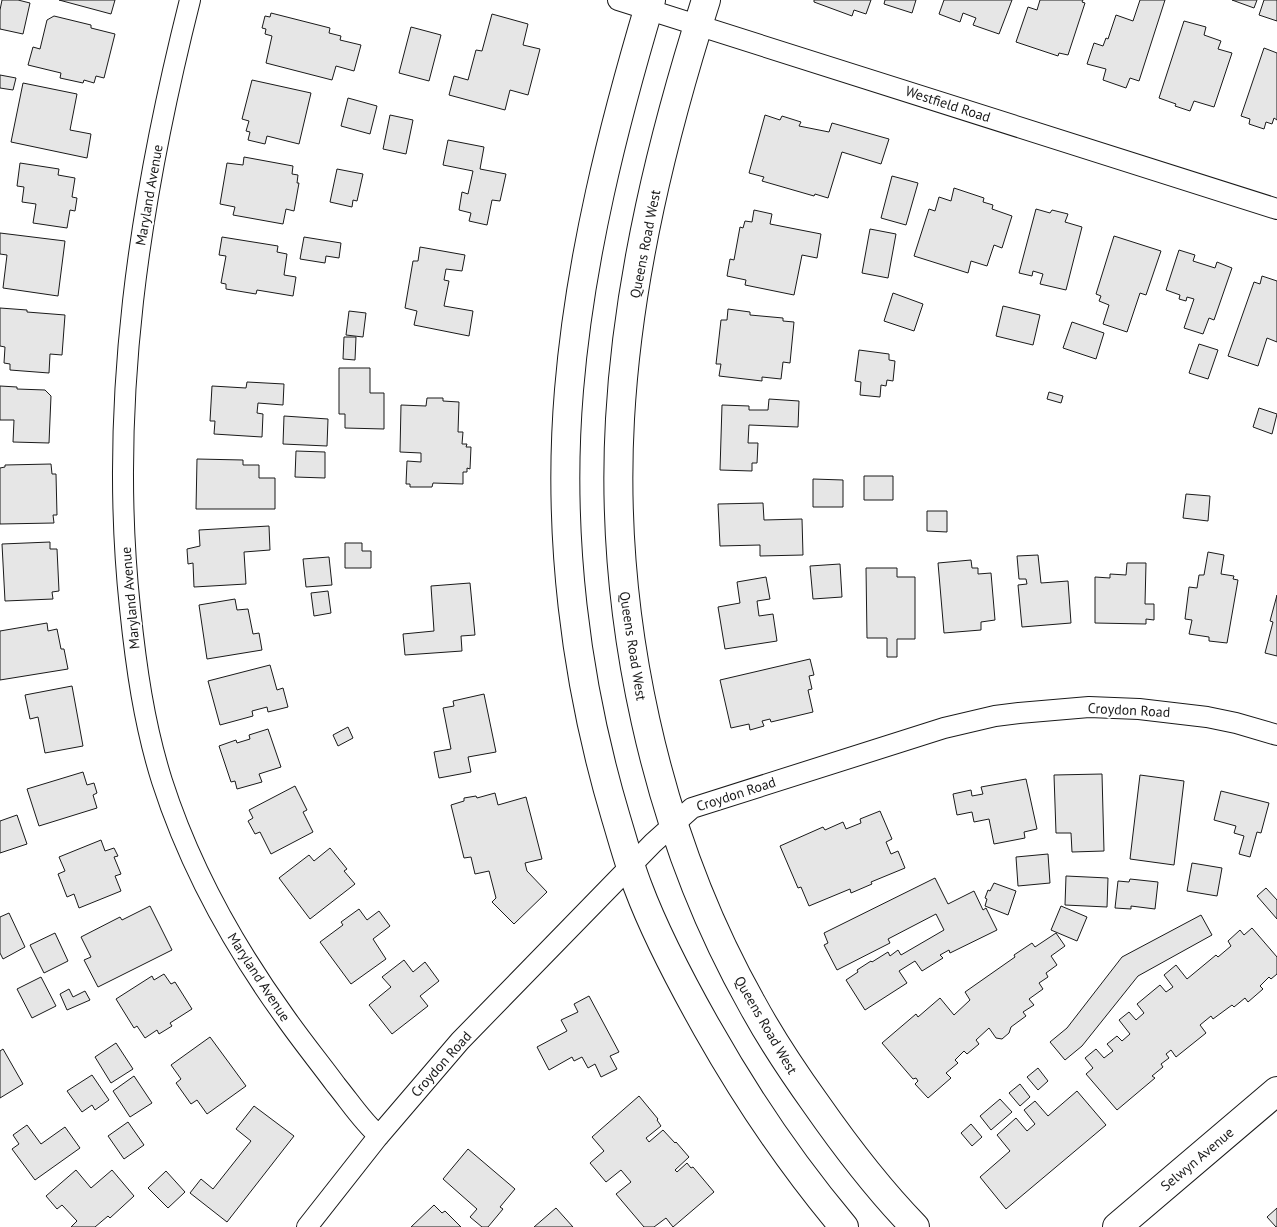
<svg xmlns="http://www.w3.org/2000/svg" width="1277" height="1227" viewBox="0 0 1277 1227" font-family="'PT Sans',sans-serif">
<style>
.building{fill:#e6e6e6;stroke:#1a1a1a}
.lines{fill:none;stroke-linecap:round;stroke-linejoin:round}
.street-casing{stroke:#1a1a1a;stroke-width:22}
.secondary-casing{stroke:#1a1a1a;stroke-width:30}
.street{stroke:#fff;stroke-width:20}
.secondary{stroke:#fff;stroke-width:28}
.labels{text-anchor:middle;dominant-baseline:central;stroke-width:4;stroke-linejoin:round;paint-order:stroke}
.street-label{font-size:14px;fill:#1a1a1a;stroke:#fff}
</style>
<rect width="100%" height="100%" fill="#fff"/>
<!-- building -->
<path class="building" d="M 2,0 L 18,0 L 30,3 L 23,34 L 0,29 L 0,10 Z
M 59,0 L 115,0 L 111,14 Z
M 814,0 L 871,0 L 866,14 L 854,10 L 852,16 L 814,2 Z
M 885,0 L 916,0 L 912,13 L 884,4 Z
M 944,0 L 1012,0 L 999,34 L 973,25 L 976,18 L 963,13 L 960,22 L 939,14 Z
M 1040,0 L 1083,0 L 1082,2 L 1085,3 L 1068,55 L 1059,53 L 1058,56 L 1016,42 L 1028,7 L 1037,10 Z
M 1140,0 L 1165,0 L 1139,81 L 1130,78 L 1126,88 L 1103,80 L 1106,69 L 1087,64 L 1094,43 L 1103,46 L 1106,38 L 1108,39 L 1116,15 L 1133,21 Z
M 1232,0 L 1257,0 L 1254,8 Z
M 1264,0 L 1277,0 L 1277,21 L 1259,15 Z
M 271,13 L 330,28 L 329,33 L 341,36 L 340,40 L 361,45 L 354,71 L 336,66 L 332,80 L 266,63 L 272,36 L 265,34 L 266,29 L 262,28 L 265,16 L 270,17 Z
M 492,14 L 528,24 L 523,45 L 540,49 L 528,95 L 510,90 L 505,110 L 449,95 L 454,76 L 468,80 L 476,50 L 482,51 Z
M 54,16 L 91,25 L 91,28 L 115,34 L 104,78 L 96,76 L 94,83 L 84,80 L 83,83 L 60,78 L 61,73 L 28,65 L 33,47 L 40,49 L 47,20 Z
M 1184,21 L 1206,27 L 1204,35 L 1221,41 L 1218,49 L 1232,53 L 1214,107 L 1194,101 L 1190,111 L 1175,106 L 1176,104 L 1159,98 Z
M 411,27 L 441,35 L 429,81 L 399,73 Z
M 1264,48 L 1277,53 L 1277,120 L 1274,118 L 1272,124 L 1266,122 L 1264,129 L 1249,124 L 1250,119 L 1241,116 Z
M 0,75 L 16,78 L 13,90 L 0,88 Z
M 252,80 L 311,93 L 299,144 L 267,136 L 265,144 L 248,140 L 250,132 L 246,131 L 249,121 L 242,119 Z
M 23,83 L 77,94 L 70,130 L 91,134 L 87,158 L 11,142 Z
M 348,98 L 377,106 L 370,134 L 341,126 Z
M 390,115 L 413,120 L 406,154 L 383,149 Z
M 765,115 L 780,120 L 782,116 L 801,122 L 799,126 L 829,132 L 832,123 L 889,139 L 881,164 L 842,152 L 828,198 L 815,194 L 814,196 L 762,181 L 764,177 L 749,173 Z
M 448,140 L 484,147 L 480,169 L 506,174 L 500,201 L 492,200 L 487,225 L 469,221 L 471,213 L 459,210 L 462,192 L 468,194 L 473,171 L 443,165 Z
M 244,157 L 293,166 L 292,174 L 298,175 L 297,183 L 299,183 L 294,211 L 286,209 L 283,224 L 233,215 L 235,207 L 220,204 L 227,163 L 243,165 Z
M 20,163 L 59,169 L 58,175 L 75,178 L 72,197 L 77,198 L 75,211 L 70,210 L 67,228 L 33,223 L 36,204 L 22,202 L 24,187 L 17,186 Z
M 337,169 L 363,174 L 357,201 L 353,200 L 352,207 L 330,202 Z
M 892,176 L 918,183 L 906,225 L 881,218 Z
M 954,188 L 984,198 L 983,202 L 993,205 L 992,209 L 1012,216 L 1002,248 L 994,245 L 987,266 L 971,261 L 968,273 L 914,256 L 929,209 L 935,211 L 939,197 L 951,201 Z
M 1036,209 L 1050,213 L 1052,210 L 1068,214 L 1065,222 L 1082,227 L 1066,290 L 1040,284 L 1043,274 L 1033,271 L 1032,276 L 1019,273 Z
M 754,210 L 772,214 L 770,224 L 821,234 L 817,258 L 802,255 L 794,295 L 745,285 L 746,280 L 727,276 L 730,259 L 734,260 L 740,227 L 743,228 L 745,221 L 752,222 Z
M 870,229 L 896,234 L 888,278 L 862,273 Z
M 0,233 L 65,241 L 58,296 L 3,288 L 7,255 L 0,254 Z
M 1114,236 L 1161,251 L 1146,295 L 1140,293 L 1127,332 L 1103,324 L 1109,305 L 1099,301 L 1101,296 L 1096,294 Z
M 222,237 L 278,246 L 277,252 L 287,254 L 284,275 L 296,277 L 293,296 L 257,290 L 256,294 L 226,289 L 226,284 L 221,283 L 226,256 L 219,255 Z
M 304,237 L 341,243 L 339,258 L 326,256 L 325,263 L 300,259 Z
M 420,247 L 465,255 L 462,271 L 446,269 L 444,280 L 449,281 L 444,306 L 473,311 L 469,336 L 414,325 L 417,311 L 405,308 L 413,261 L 418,261 Z
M 1179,250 L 1195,255 L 1193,261 L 1215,268 L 1217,262 L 1232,268 L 1214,320 L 1209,318 L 1203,334 L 1184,328 L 1194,299 L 1187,297 L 1186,301 L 1179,299 L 1180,295 L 1166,290 Z
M 1262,276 L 1277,281 L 1277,342 L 1267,338 L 1258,366 L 1228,356 L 1254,282 L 1260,284 Z
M 893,293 L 923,304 L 914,331 L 884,321 Z
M 1003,306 L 1040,315 L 1033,345 L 996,336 Z
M 0,308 L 27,310 L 27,312 L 65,315 L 62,355 L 50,354 L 49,373 L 10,370 L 10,364 L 4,363 L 5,347 L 0,346 Z
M 728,309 L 750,312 L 750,315 L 783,318 L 783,321 L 794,322 L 790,363 L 783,362 L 781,379 L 762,377 L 762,381 L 719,376 L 721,364 L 716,364 L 721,320 L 727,320 Z
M 349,311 L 366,313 L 363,337 L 346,335 Z
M 1072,322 L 1104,333 L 1096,359 L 1063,348 Z
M 344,337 L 356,337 L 355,360 L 343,359 Z
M 1199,344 L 1218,350 L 1208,379 L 1189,373 Z
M 859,350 L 889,354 L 889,360 L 895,361 L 893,381 L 887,380 L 886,386 L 881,385 L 880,397 L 860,395 L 861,382 L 855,381 Z
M 339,368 L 370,368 L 370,393 L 384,393 L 384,429 L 345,428 L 345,414 L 339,414 Z
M 247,382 L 284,384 L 283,405 L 258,403 L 257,413 L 263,414 L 262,437 L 214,434 L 215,421 L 210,421 L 212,386 L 246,388 Z
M 0,386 L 17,387 L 17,389 L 45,390 L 51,396 L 49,443 L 13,442 L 14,420 L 0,420 Z
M 1049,392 L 1063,396 L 1061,403 L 1047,399 Z
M 427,398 L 443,398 L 443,401 L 459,402 L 458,432 L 463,432 L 462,444 L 467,444 L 466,447 L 471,447 L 470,469 L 467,468 L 467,472 L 463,472 L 463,484 L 433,483 L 432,487 L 410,487 L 410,484 L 406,484 L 407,461 L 421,462 L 421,453 L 400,452 L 401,405 L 426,406 Z
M 769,399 L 799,401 L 798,427 L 749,425 L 748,443 L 758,443 L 757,463 L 752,463 L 752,471 L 720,470 L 722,405 L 749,406 L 749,410 L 768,410 Z
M 1259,408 L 1277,414 L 1272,434 L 1253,427 Z
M 284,416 L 328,419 L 327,446 L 283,444 Z
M 296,451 L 325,452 L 325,478 L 295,477 Z
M 197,459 L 243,460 L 243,465 L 259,465 L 259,478 L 275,478 L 275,509 L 196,509 Z
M 51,464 L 52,474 L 56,474 L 57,515 L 53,515 L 54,523 L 0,524 L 0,468 L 5,467 L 5,465 Z
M 864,476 L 893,476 L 893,500 L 864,500 Z
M 813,479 L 843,480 L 843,507 L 813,507 Z
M 1186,494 L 1210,496 L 1208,521 L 1183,518 Z
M 763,503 L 764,520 L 802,519 L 803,555 L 760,556 L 760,545 L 720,546 L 718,504 Z
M 927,511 L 947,511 L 947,532 L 927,531 Z
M 269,526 L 270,550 L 244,552 L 246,584 L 194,587 L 193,563 L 188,564 L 187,549 L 200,546 L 199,530 Z
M 50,542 L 50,549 L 57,549 L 59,591 L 52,592 L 53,599 L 5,601 L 2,544 Z
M 345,543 L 362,543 L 362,551 L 371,551 L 371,568 L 345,568 Z
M 1208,552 L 1224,555 L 1221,574 L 1234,576 L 1233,579 L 1238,580 L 1227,643 L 1209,641 L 1209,637 L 1189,634 L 1192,620 L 1185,619 L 1189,587 L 1197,588 L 1199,575 L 1204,575 Z
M 1038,555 L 1041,583 L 1068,581 L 1071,623 L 1022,627 L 1018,585 L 1027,584 L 1026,579 L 1019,579 L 1017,556 Z
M 329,557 L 332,585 L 306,587 L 303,559 Z
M 971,560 L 972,568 L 978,568 L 978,574 L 991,573 L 995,620 L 981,622 L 981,630 L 944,633 L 938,563 Z
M 1127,563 L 1146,563 L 1145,604 L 1154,604 L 1154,620 L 1146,619 L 1146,624 L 1095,623 L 1095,577 L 1110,578 L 1110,574 L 1126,575 Z
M 840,564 L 842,597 L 813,599 L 810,566 Z
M 866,568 L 897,568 L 897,577 L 915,577 L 915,639 L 897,639 L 897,657 L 887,657 L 887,638 L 867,638 Z
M 766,577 L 770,599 L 757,601 L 759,616 L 773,614 L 777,641 L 725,649 L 718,607 L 740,603 L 737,582 Z
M 470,583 L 475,635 L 461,636 L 462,651 L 405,655 L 403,634 L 434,631 L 431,586 Z
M 328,591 L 331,613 L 314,616 L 311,593 Z
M 1277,595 L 1277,656 L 1265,653 L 1273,622 L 1270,621 Z
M 235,599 L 237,610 L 248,609 L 253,634 L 259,633 L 262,650 L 207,659 L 199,605 Z
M 47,623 L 48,631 L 57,629 L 61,649 L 64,649 L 68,669 L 0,680 L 0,631 Z
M 810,659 L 814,675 L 809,676 L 812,689 L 808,690 L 813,712 L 771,722 L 770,719 L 762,721 L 764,726 L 750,730 L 749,724 L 731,728 L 720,680 Z
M 270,665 L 277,690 L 283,688 L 288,707 L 268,712 L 267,707 L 252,711 L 253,716 L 220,725 L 208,681 Z
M 72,686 L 83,746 L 45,753 L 38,717 L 30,719 L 25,695 Z
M 484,694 L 496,752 L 468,757 L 471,772 L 439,778 L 434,752 L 451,749 L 443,708 L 454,706 L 453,701 Z
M 348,727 L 353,738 L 338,746 L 333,735 Z
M 268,729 L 281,767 L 259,774 L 262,782 L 237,789 L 235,781 L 231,782 L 219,746 L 236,740 L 237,743 L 250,739 L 249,735 Z
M 83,772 L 87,785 L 94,783 L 97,793 L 93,795 L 97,808 L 39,826 L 27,789 Z
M 1102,774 L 1104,851 L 1072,852 L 1071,833 L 1056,833 L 1054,775 Z
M 1140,775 L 1184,781 L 1174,865 L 1130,859 Z
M 1026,779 L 1037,829 L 1024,832 L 1025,838 L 994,844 L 989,819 L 974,822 L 972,812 L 957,815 L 953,794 L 971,790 L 972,796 L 983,794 L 981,787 Z
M 295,786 L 307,810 L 303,812 L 313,832 L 271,854 L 260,832 L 255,834 L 248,821 L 253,818 L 249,810 Z
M 1221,791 L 1269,803 L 1261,833 L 1257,832 L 1250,857 L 1239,854 L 1244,836 L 1234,833 L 1236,826 L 1214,820 Z
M 495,793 L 498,805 L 526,797 L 542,859 L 525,863 L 527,871 L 547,892 L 514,924 L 492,902 L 496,898 L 489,871 L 475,874 L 471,857 L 464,858 L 451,805 L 464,801 L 464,798 L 476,796 L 477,798 Z
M 880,811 L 892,839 L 886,842 L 891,854 L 898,851 L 905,868 L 871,882 L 872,884 L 851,893 L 850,889 L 809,906 L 801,887 L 798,888 L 780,846 L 823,827 L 825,830 L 843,822 L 846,829 L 861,823 L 860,819 Z
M 17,815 L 27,844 L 0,853 L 0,821 Z
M 101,840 L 105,851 L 114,848 L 118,856 L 114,857 L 121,874 L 115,876 L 121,891 L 79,908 L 74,894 L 67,897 L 58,874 L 65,871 L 59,857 Z
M 330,848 L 347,869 L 344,871 L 355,884 L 310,919 L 279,878 L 309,855 L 314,861 Z
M 1048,854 L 1050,883 L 1018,886 L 1016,857 Z
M 1192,863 L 1222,868 L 1217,896 L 1187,891 Z
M 1066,876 L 1108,878 L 1107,907 L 1065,905 Z
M 935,878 L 948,904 L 974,891 L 983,910 L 986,908 L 997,930 L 950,953 L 949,950 L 940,955 L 943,958 L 922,971 L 915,961 L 899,971 L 907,983 L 865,1010 L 846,980 L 858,972 L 857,970 L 871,961 L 872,962 L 888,952 L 890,956 L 898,950 L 901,955 L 944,930 L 936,914 L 888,939 L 890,943 L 837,970 L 824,945 L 828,943 L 824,933 Z
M 1130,879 L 1158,882 L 1155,909 L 1131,906 L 1131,909 L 1115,908 L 1118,881 L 1129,882 Z
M 994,883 L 1016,891 L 1008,915 L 985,906 L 987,899 L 985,898 L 988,890 L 990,891 Z
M 1266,888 L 1277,900 L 1277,919 L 1257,896 Z
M 150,906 L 172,950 L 98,987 L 84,960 L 91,957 L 81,937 L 120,917 L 122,920 Z
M 1061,906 L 1087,917 L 1077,941 L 1051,930 Z
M 359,909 L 367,920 L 379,911 L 390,926 L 373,939 L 386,959 L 351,984 L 320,942 L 343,925 L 341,922 Z
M 9,913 L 25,947 L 3,959 L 0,953 L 0,917 Z
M 1201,915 L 1212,935 L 1138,976 L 1082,1046 L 1065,1060 L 1050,1042 L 1067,1028 L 1122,957 Z
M 1252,928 L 1277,957 L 1277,974 L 1271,979 L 1269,977 L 1260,986 L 1263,989 L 1248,1002 L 1245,998 L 1234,1007 L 1232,1005 L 1213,1019 L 1211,1016 L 1200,1025 L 1206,1033 L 1176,1057 L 1171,1050 L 1166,1054 L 1169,1058 L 1161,1064 L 1163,1067 L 1152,1076 L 1155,1078 L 1117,1110 L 1086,1074 L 1093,1068 L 1085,1058 L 1096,1049 L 1104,1058 L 1113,1051 L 1107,1044 L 1117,1036 L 1122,1041 L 1130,1034 L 1119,1020 L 1129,1012 L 1136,1020 L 1144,1013 L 1137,1004 L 1160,985 L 1166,992 L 1173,987 L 1164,975 L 1176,965 L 1187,979 L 1216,955 L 1218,957 L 1231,946 L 1228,941 L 1240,930 L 1244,935 Z
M 55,933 L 68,961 L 44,973 L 30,945 Z
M 1056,933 L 1065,946 L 1051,956 L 1057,965 L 1046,973 L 1048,977 L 1039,983 L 1043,989 L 1029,999 L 1034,1005 L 1023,1012 L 1026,1016 L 1011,1027 L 1009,1033 L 1002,1039 L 996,1038 L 989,1028 L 976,1040 L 979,1044 L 967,1054 L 964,1051 L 955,1060 L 958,1063 L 946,1073 L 951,1078 L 928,1098 L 915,1084 L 918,1081 L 916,1078 L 913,1079 L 882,1043 L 916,1014 L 918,1017 L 940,998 L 954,1015 L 970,1000 L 965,992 L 1015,957 L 1014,955 L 1032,943 L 1035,947 Z
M 404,960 L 413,972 L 425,962 L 439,981 L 420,996 L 428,1006 L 392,1034 L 369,1005 L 391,987 L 382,977 Z
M 164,974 L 171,984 L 175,982 L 192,1009 L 170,1023 L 172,1026 L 159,1034 L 157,1030 L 145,1038 L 137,1026 L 134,1028 L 116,999 L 152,976 L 154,980 Z
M 41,977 L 56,1006 L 32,1018 L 17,989 Z
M 69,989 L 73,997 L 85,991 L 90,1000 L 67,1010 L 60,994 Z
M 589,996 L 619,1052 L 610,1056 L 617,1069 L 601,1077 L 595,1064 L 588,1068 L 582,1057 L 574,1061 L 572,1057 L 549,1070 L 537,1047 L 567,1031 L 561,1020 L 578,1012 L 574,1004 Z
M 210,1037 L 246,1086 L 207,1114 L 197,1100 L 191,1104 L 176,1083 L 181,1079 L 171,1065 Z
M 116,1043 L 133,1069 L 111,1083 L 95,1057 Z
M 3,1049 L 23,1084 L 0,1098 L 0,1051 Z
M 1038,1068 L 1048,1081 L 1038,1090 L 1027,1077 Z
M 92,1075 L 109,1100 L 95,1110 L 92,1105 L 82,1112 L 67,1091 Z
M 134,1076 L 152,1103 L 130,1117 L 113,1091 Z
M 1020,1084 L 1030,1097 L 1020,1106 L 1009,1093 Z
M 1077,1091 L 1106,1125 L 1006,1209 L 980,1177 L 1010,1151 L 997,1135 L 1016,1118 L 1027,1131 L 1035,1124 L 1024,1110 L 1035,1101 L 1048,1116 Z
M 639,1096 L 658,1119 L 657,1120 L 661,1126 L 646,1138 L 649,1142 L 663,1130 L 675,1143 L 676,1142 L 689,1157 L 675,1170 L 677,1172 L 687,1163 L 691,1168 L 693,1167 L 714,1192 L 673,1227 L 666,1218 L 654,1227 L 644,1227 L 616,1194 L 631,1182 L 621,1170 L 606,1182 L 590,1163 L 604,1151 L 592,1137 Z
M 1000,1099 L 1012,1112 L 991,1130 L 980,1116 Z
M 254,1106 L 294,1136 L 227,1222 L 190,1193 L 201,1179 L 213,1189 L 251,1141 L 236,1129 Z
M 128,1122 L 144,1145 L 124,1159 L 108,1136 Z
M 971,1124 L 982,1137 L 972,1146 L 961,1133 Z
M 27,1125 L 41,1144 L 65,1127 L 80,1148 L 35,1180 L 12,1149 L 19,1144 L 13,1135 Z
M 468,1149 L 515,1189 L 500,1207 L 503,1209 L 488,1227 L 482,1227 L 470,1217 L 477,1209 L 443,1179 Z
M 76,1170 L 91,1188 L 112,1170 L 134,1196 L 110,1218 L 108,1216 L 95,1227 L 71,1227 L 77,1221 L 62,1205 L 57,1209 L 46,1196 Z
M 166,1171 L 185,1192 L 168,1208 L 148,1188 Z
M 434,1205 L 442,1213 L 445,1211 L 461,1227 L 411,1227 Z
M 556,1208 L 573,1227 L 534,1227 Z
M 1277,1208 L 1277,1227 L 1276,1227 L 1267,1217 Z"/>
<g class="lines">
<!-- street casing -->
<g class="street-casing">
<path id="street" d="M 190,0 C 140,198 108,403 130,608 C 136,666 144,724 162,781 C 189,865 233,945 285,1017 C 301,1040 319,1062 336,1085 C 350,1102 362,1121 379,1136
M 618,0 L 1277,209
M 307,1227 L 377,1138 L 460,1041 L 653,843 L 692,808 L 944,728 L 995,716 L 1019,713 L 1089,707 L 1139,709 L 1207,717 L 1236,723 L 1277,735"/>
</g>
<!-- secondary casing -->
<g class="secondary-casing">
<path id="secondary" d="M 651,0 C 613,127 580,258 569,390 C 557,533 575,681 616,818 C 623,841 629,864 638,887 C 656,935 681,982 707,1028 C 747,1099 791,1164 844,1227
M 706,0 C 663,135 628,277 620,419 C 609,615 655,832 752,1004 C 771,1039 793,1072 816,1104 C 846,1147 878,1189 915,1227
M 1117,1227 L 1277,1091"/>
</g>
<!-- street -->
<use href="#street" class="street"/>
<!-- secondary -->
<use href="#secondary" class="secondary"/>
</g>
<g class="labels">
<!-- street labels -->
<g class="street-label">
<text transform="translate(948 104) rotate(18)">Westfield Road</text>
<text transform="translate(149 195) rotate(-80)">Maryland Avenue</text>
<text transform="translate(645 244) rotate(-79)">Queens Road West</text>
<text transform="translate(130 598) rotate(-95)">Maryland Avenue</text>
<text transform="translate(633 646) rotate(81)">Queens Road West</text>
<text transform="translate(1129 710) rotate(3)">Croydon Road</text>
<text transform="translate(736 794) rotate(-18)">Croydon Road</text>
<text transform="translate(259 977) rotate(57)">Maryland Avenue</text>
<text transform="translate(766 1025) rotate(60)">Queens Road West</text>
<text transform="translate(441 1064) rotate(-48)">Croydon Road</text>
<text transform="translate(1197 1159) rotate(-40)">Selwyn Avenue</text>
</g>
</g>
</svg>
